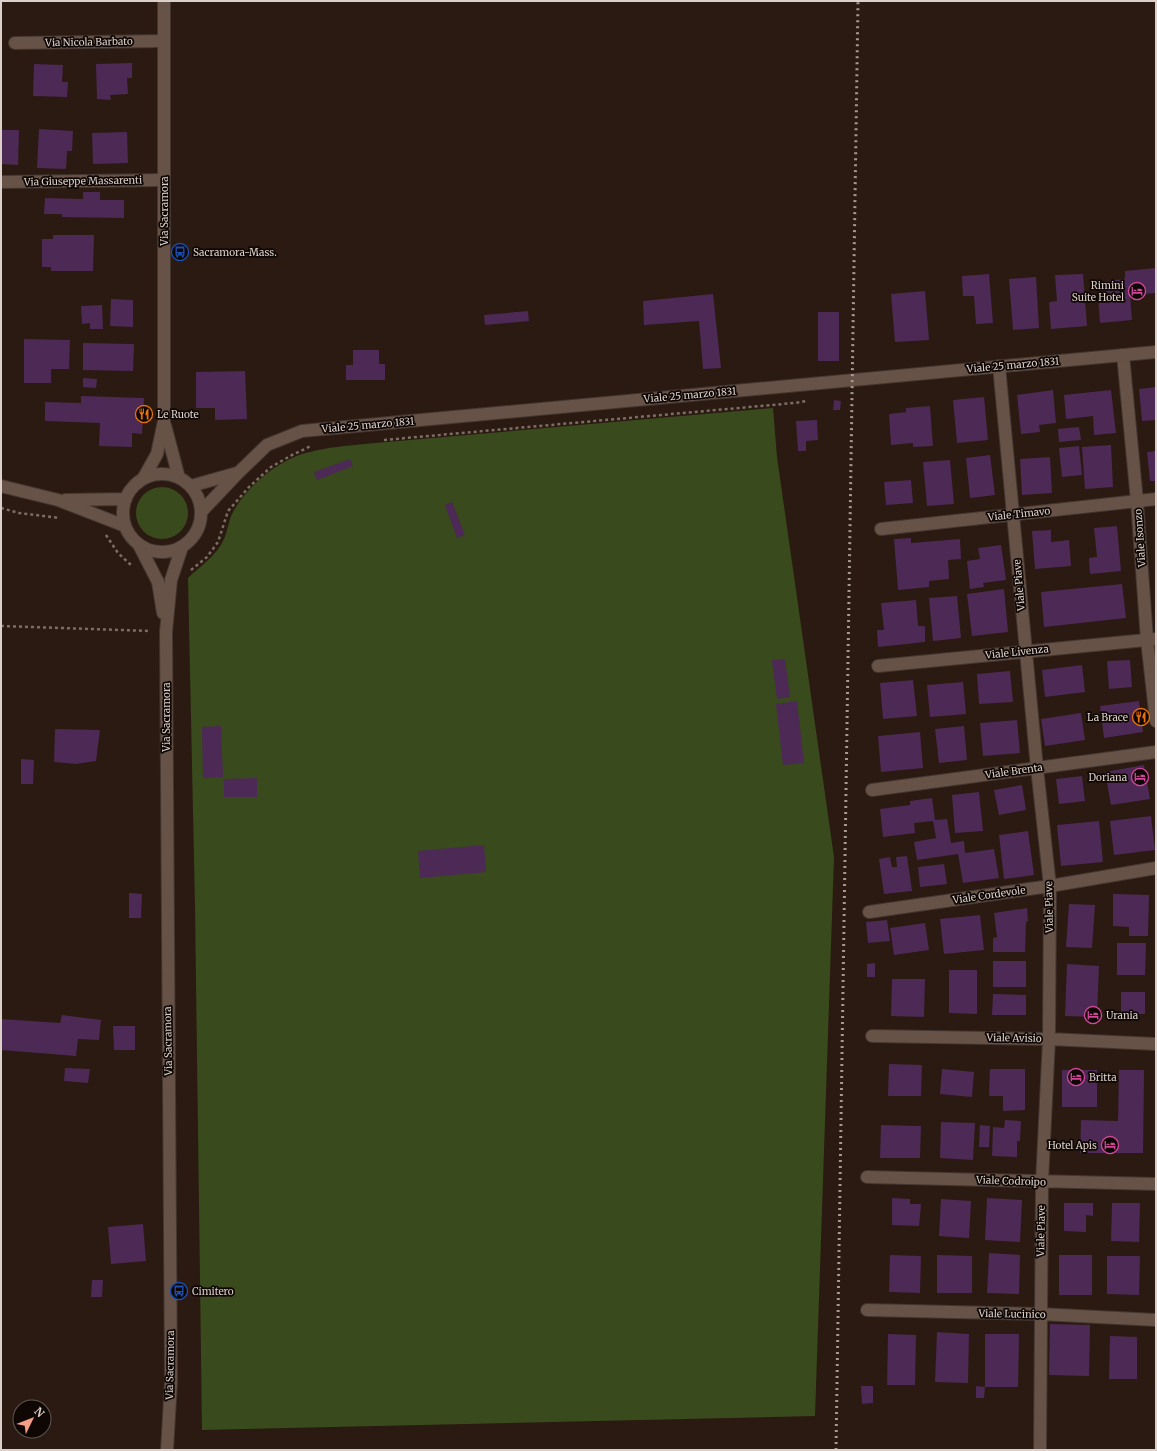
<svg xmlns="http://www.w3.org/2000/svg" width="1157" height="1451" viewBox="0 0 1157 1451" font-family="Merriweather,serif">
<style>
.green{fill:#394a1d}
.building{fill:#4d2955}
.lines{fill:none;stroke-linecap:round;stroke-linejoin:round}
.minor-casing{stroke:#433631;stroke-width:14}
.tertiary-casing{stroke:#433631;stroke-width:14}
.path{stroke:#7c6d65;stroke-width:2.5;stroke-dasharray:3 3;stroke-linecap:butt}
.minor{stroke:#665247;stroke-width:12}
.tertiary{stroke:#665247;stroke-width:12}
.rail{stroke:#a69992;stroke-width:3;stroke-dasharray:2 4;stroke-linecap:butt}
.labels{text-anchor:middle;dominant-baseline:central;stroke-width:3.5;stroke-linejoin:round;paint-order:stroke}
.street-label{font-size:10px;fill:#dcd0ca;stroke:#0e0704}
.poi-label{font-size:10px;fill:#dcd0ca;stroke:#0e0704;text-anchor:start}
</style>
<rect width="100%" height="100%" fill="#2b1a11"/>
<!-- green -->
<path class="green" d="M 773,408 L 777,457 L 834,857 L 815,1416 L 202,1430 L 195,906 L 188,578 C 199,567 216,556 223,541 C 228,532 228,521 233,512 C 247,486 280,458 310,452 C 328,447 346,446 364,444 Z
M136 513a26 26 0 1 1 52 0a26 26 0 1 1-52 0Z"/>
<!-- building -->
<path class="building" d="M 132,63 L 132,78 L 127,78 L 128,94 L 110,95 L 111,100 L 97,99 L 96,64 Z
M 34,64 L 63,65 L 62,82 L 68,82 L 67,97 L 33,96 Z
M 39,129 L 73,131 L 72,151 L 67,151 L 66,169 L 37,168 Z
M 1,130 L 19,130 L 18,165 L 1,164 Z
M 127,132 L 128,163 L 93,164 L 92,133 Z
M 83,192 L 100,192 L 100,200 L 124,200 L 124,218 L 62,217 L 62,214 L 44,214 L 45,198 L 83,199 Z
M 53,235 L 94,235 L 93,271 L 51,271 L 51,267 L 42,267 L 42,239 L 53,239 Z
M 1156,268 L 1156,293 L 1130,295 L 1132,320 L 1100,323 L 1097,282 L 1125,279 L 1125,271 Z
M 989,274 L 993,323 L 976,324 L 974,296 L 963,296 L 962,276 Z
M 1083,274 L 1087,326 L 1051,329 L 1049,302 L 1057,301 L 1055,275 Z
M 1036,277 L 1039,328 L 1013,330 L 1009,279 Z
M 925,291 L 929,340 L 895,342 L 891,294 Z
M 713,294 L 721,368 L 703,369 L 699,321 L 644,325 L 643,301 Z
M 111,299 L 133,300 L 133,327 L 110,326 Z
M 102,305 L 103,329 L 90,329 L 90,323 L 82,324 L 81,306 Z
M 528,311 L 529,321 L 485,325 L 484,315 Z
M 818,312 L 839,312 L 839,361 L 818,361 Z
M 24,339 L 70,340 L 69,369 L 51,369 L 51,383 L 24,383 Z
M 83,343 L 134,344 L 133,371 L 83,370 Z
M 353,350 L 379,350 L 379,364 L 385,364 L 385,380 L 346,380 L 346,365 L 353,365 Z
M 245,371 L 247,419 L 215,420 L 215,408 L 196,408 L 196,372 Z
M 83,378 L 97,379 L 96,388 L 83,387 Z
M 1156,387 L 1156,420 L 1142,421 L 1139,389 Z
M 1053,390 L 1056,423 L 1039,425 L 1040,432 L 1021,434 L 1017,395 Z
M 1111,390 L 1116,433 L 1094,435 L 1093,416 L 1066,419 L 1064,395 Z
M 81,396 L 144,398 L 142,434 L 132,433 L 132,447 L 99,446 L 100,423 L 45,421 L 45,402 L 81,403 Z
M 984,397 L 988,440 L 957,443 L 953,400 Z
M 834,400 L 841,401 L 840,410 L 833,410 Z
M 930,406 L 933,446 L 913,447 L 913,443 L 891,445 L 889,414 L 906,412 L 906,408 Z
M 817,420 L 818,440 L 806,441 L 806,451 L 798,451 L 796,421 Z
M 1079,427 L 1081,440 L 1059,442 L 1058,429 Z
M 1111,445 L 1113,487 L 1085,489 L 1082,447 Z
M 1079,446 L 1082,475 L 1062,477 L 1059,448 Z
M 1156,451 L 1156,481 L 1150,481 L 1147,452 Z
M 990,455 L 995,495 L 970,498 L 966,458 Z
M 1050,457 L 1052,493 L 1022,495 L 1020,459 Z
M 350,459 L 353,466 L 317,480 L 314,472 Z
M 950,460 L 954,504 L 927,506 L 923,462 Z
M 911,480 L 913,503 L 886,505 L 884,482 Z
M 452,502 L 465,535 L 457,538 L 445,505 Z
M 1117,526 L 1121,571 L 1090,574 L 1089,558 L 1097,557 L 1094,528 Z
M 1051,530 L 1051,542 L 1069,540 L 1071,566 L 1035,569 L 1032,531 Z
M 911,538 L 911,543 L 960,539 L 961,559 L 948,560 L 949,579 L 929,581 L 929,587 L 898,590 L 894,539 Z
M 1001,545 L 1006,580 L 983,583 L 984,587 L 970,589 L 967,561 L 980,559 L 978,548 Z
M 1122,584 L 1126,618 L 1044,627 L 1041,592 Z
M 1004,589 L 1008,632 L 972,636 L 967,594 Z
M 957,596 L 961,638 L 933,641 L 929,598 Z
M 916,600 L 918,626 L 925,626 L 925,642 L 878,647 L 877,630 L 884,630 L 881,603 Z
M 785,659 L 790,697 L 777,699 L 772,660 Z
M 1130,660 L 1132,687 L 1109,689 L 1107,661 Z
M 1082,665 L 1085,692 L 1045,697 L 1042,670 Z
M 1010,671 L 1013,702 L 979,704 L 977,674 Z
M 913,680 L 917,716 L 883,719 L 880,683 Z
M 963,682 L 966,714 L 930,717 L 927,685 Z
M 797,701 L 804,763 L 783,765 L 776,704 Z
M 1139,701 L 1143,732 L 1104,738 L 1100,706 Z
M 1081,713 L 1085,740 L 1045,746 L 1041,719 Z
M 1017,720 L 1020,753 L 983,756 L 980,723 Z
M 221,726 L 223,777 L 203,778 L 202,727 Z
M 964,726 L 967,760 L 939,763 L 935,729 Z
M 55,729 L 100,730 L 96,761 L 76,764 L 54,762 Z
M 920,732 L 923,768 L 881,772 L 878,736 Z
M 21,759 L 34,760 L 33,784 L 21,784 Z
M 1144,765 L 1150,799 L 1111,805 L 1105,772 Z
M 1082,776 L 1085,801 L 1059,804 L 1056,779 Z
M 257,778 L 257,797 L 224,797 L 224,779 Z
M 1022,785 L 1026,810 L 999,815 L 994,790 Z
M 979,792 L 983,831 L 955,833 L 952,795 Z
M 932,798 L 935,820 L 947,819 L 951,843 L 964,841 L 965,853 L 994,849 L 999,878 L 963,883 L 958,854 L 917,860 L 914,842 L 936,838 L 933,821 L 914,823 L 915,833 L 883,837 L 880,809 L 910,805 L 910,801 Z
M 1151,816 L 1155,850 L 1114,855 L 1110,821 Z
M 1099,821 L 1103,862 L 1061,866 L 1057,825 Z
M 1028,831 L 1034,875 L 1004,879 L 999,835 Z
M 484,845 L 486,872 L 420,878 L 418,851 Z
M 907,856 L 912,891 L 884,894 L 879,859 L 890,857 L 892,867 L 897,867 L 896,857 Z
M 944,864 L 947,884 L 920,887 L 918,867 Z
M 129,893 L 142,894 L 141,918 L 129,918 Z
M 1113,894 L 1149,895 L 1148,936 L 1129,936 L 1129,927 L 1113,926 Z
M 1069,904 L 1095,905 L 1092,948 L 1066,947 Z
M 1027,908 L 1028,921 L 1026,922 L 1025,952 L 993,952 L 993,938 L 997,937 L 994,913 Z
M 980,915 L 984,950 L 944,954 L 940,919 Z
M 887,920 L 890,941 L 868,943 L 866,922 Z
M 925,923 L 929,950 L 894,955 L 890,928 Z
M 1117,943 L 1146,943 L 1145,975 L 1117,975 Z
M 993,961 L 1026,961 L 1026,987 L 993,987 Z
M 875,963 L 875,977 L 867,977 L 867,964 Z
M 1067,964 L 1099,966 L 1097,1017 L 1065,1016 Z
M 949,970 L 977,970 L 977,1014 L 949,1013 Z
M 892,979 L 925,979 L 924,1017 L 891,1016 Z
M 1121,992 L 1145,992 L 1145,1014 L 1121,1014 Z
M 993,994 L 1026,995 L 1026,1015 L 992,1015 Z
M 62,1015 L 101,1020 L 99,1040 L 78,1039 L 76,1056 L 1,1050 L 1,1019 L 60,1023 Z
M 113,1026 L 135,1026 L 135,1050 L 114,1050 Z
M 889,1064 L 922,1065 L 921,1096 L 888,1096 Z
M 65,1068 L 90,1069 L 88,1083 L 64,1081 Z
M 942,1069 L 974,1072 L 972,1097 L 940,1094 Z
M 990,1069 L 1025,1069 L 1025,1110 L 1003,1111 L 1003,1096 L 989,1096 Z
M 1062,1070 L 1097,1070 L 1097,1107 L 1062,1107 Z
M 1119,1070 L 1144,1070 L 1143,1153 L 1080,1153 L 1081,1120 L 1118,1121 Z
M 1005,1120 L 1021,1121 L 1020,1141 L 1017,1141 L 1017,1157 L 992,1156 L 993,1127 L 1004,1128 Z
M 941,1122 L 975,1123 L 973,1160 L 940,1158 Z
M 881,1125 L 921,1126 L 920,1158 L 880,1158 Z
M 980,1125 L 990,1126 L 989,1147 L 979,1147 Z
M 892,1198 L 910,1199 L 910,1204 L 921,1204 L 919,1226 L 892,1225 Z
M 987,1198 L 1022,1200 L 1020,1242 L 985,1240 Z
M 941,1199 L 971,1201 L 969,1238 L 939,1236 Z
M 1064,1203 L 1093,1203 L 1093,1216 L 1086,1215 L 1086,1232 L 1064,1231 Z
M 1112,1203 L 1140,1203 L 1139,1242 L 1111,1241 Z
M 143,1224 L 146,1261 L 111,1264 L 108,1227 Z
M 989,1253 L 1020,1255 L 1019,1294 L 987,1293 Z
M 890,1255 L 921,1256 L 920,1293 L 889,1292 Z
M 937,1255 L 972,1256 L 972,1293 L 937,1293 Z
M 1059,1255 L 1092,1255 L 1092,1295 L 1059,1295 Z
M 1107,1256 L 1140,1256 L 1139,1295 L 1107,1294 Z
M 92,1280 L 103,1280 L 102,1297 L 91,1297 Z
M 1050,1324 L 1090,1325 L 1089,1376 L 1049,1375 Z
M 937,1332 L 969,1334 L 968,1383 L 935,1382 Z
M 888,1334 L 916,1335 L 915,1385 L 887,1385 Z
M 985,1334 L 1019,1334 L 1018,1387 L 985,1387 Z
M 1110,1336 L 1137,1337 L 1137,1379 L 1109,1379 Z
M 861,1386 L 873,1386 L 873,1403 L 862,1404 Z
M 976,1386 L 985,1387 L 984,1398 L 976,1398 Z"/>
<g class="lines">
<!-- minor casing -->
<g class="minor-casing">
<path id="minor" d="M 15,43 L 164,41
M 1,182 L 164,180
M 1123,355 L 1137,501 L 1147,640 L 1156,721
M 999,366 L 1037,768 L 1050,886 L 1049,1039 L 1042,1182 L 1040,1450
M 881,529 L 1156,499
M 878,666 L 1156,639
M 872,790 L 1156,752
M 869,912 L 1050,886 L 1156,868
M 872,1036 L 1049,1039 L 1156,1044
M 867,1177 L 1156,1184
M 867,1310 L 1040,1314 L 1156,1320"/>
</g>
<!-- tertiary casing -->
<g class="tertiary-casing">
<path id="tertiary" d="M 165,425 L 179,478
M123 513a39 39 0 1 1 78 0a39 39 0 1 1-78 0Z
M 143,479 L 157,454 L 164,421 L 164,1
M 1,486 L 58,500 L 125,526
M 191,486 L 237,473
M 65,500 L 126,499
M 201,512 L 238,473 L 267,445 L 302,431 L 1156,352
M 139,545 L 158,582 L 163,613
M 167,1450 L 171,1382 L 166,632 L 171,580 L 182,547"/>
</g>
<!-- path -->
<path class="path" d="M 384,440 L 794,403 L 807,401
M 1,508 L 19,513 L 60,518
M 106,535 L 118,553 L 131,565
M 191,570 L 207,557 L 218,542 L 228,511 L 249,487 L 271,467 L 292,455 L 311,446
M 1,626 L 151,631"/>
<!-- minor -->
<use href="#minor" class="minor"/>
<!-- tertiary -->
<use href="#tertiary" class="tertiary"/>
<!-- rail -->
<path class="rail" d="M 836,1450 L 858,1"/>
</g>
<!-- icons -->
<defs>
<g id="bus-ring" transform="scale(0.9)"><circle r="9.5" fill="#0e0704" stroke="#1a4fb4" stroke-width="1.5"/><path d="M-5-6H5V4H4V6H2V4H-2V6H-4V4H-5ZM-3.5-4V0h7V-4ZM-3.5 1.2v1.5H-2V1.2ZM2 1.2v1.5H3.5V1.2Z" fill="#1a4fb4"/></g>
<g id="hotel-ring" transform="scale(0.9)"><circle r="9.5" fill="#0e0704" stroke="#d1479c" stroke-width="1.5"/><path d="M-6-4.5h1.5V1H6V5H4.5V3h-9V5H-6ZM-4 0a1.8 1.8 0 1 1 3.6 0ZM.5 0V-2.5h3Q6-2.5 6 0Z" fill="#d1479c"/></g>
<g id="restaurant-ring" transform="scale(0.9)"><circle r="9.5" fill="#0e0704" stroke="#e8710a" stroke-width="1.5"/><path d="M-5-6h1v4h1v-4h1v4h1v-4h1v5L-1.5 .5V6h-2V.5L-5-1ZM5-6V6H3V1.5H1.5Q1.5-4 5-6Z" fill="#e8710a"/></g>
</defs>
<g fill-rule="evenodd">
<use href="#bus-ring" x="180" y="252"/>
<use href="#hotel-ring" x="1137" y="291"/>
<use href="#restaurant-ring" x="144" y="414"/>
<use href="#restaurant-ring" x="1141" y="717"/>
<use href="#hotel-ring" x="1140" y="777"/>
<use href="#hotel-ring" x="1093" y="1015"/>
<use href="#hotel-ring" x="1076" y="1077"/>
<use href="#hotel-ring" x="1110" y="1145"/>
<use href="#bus-ring" x="179" y="1291"/>
</g>
<g class="labels">
<!-- street labels -->
<g class="street-label">
<text transform="translate(89 42) rotate(-1)">Via Nicola Barbato</text>
<text transform="translate(83 181) rotate(-1)">Via Giuseppe Massarenti</text>
<text transform="translate(164 211) rotate(-90)">Via Sacramora</text>
<text transform="translate(1013 365) rotate(-5)">Viale 25 marzo 1831</text>
<text transform="translate(690 395) rotate(-5)">Viale 25 marzo 1831</text>
<text transform="translate(368 425) rotate(-5)">Viale 25 marzo 1831</text>
<text transform="translate(1019 514) rotate(-6)">Viale Timavo</text>
<text transform="translate(1140 538) rotate(-94)">Viale Isonzo</text>
<text transform="translate(1019 585) rotate(-95)">Viale Piave</text>
<text transform="translate(1017 652) rotate(-6)">Viale Livenza</text>
<text transform="translate(166 717) rotate(-90)">Via Sacramora</text>
<text transform="translate(1014 771) rotate(-8)">Viale Brenta</text>
<text transform="translate(989 895) rotate(-8)">Viale Cordevole</text>
<text transform="translate(1049 907) rotate(-91)">Viale Piave</text>
<text transform="translate(1014 1038) rotate(1)">Viale Avisio</text>
<text transform="translate(168 1041) rotate(-91)">Via Sacramora</text>
<text transform="translate(1011 1181) rotate(2)">Viale Codroipo</text>
<text transform="translate(1041 1231) rotate(-89)">Viale Piave</text>
<text transform="translate(1012 1314) rotate(1)">Viale Lucinico</text>
<text transform="translate(170 1365) rotate(-89)">Via Sacramora</text>
</g>
<!-- poi labels -->
<g class="poi-label">
<text x="193" y="252">Sacramora-Mass.</text>
<text x="1124" y="285" text-anchor="end">Rimini<tspan x="1124" dy="12">Suite Hotel</tspan></text>
<text x="157" y="414">Le Ruote</text>
<text x="1128" y="717" text-anchor="end">La Brace</text>
<text x="1127" y="777" text-anchor="end">Doriana</text>
<text x="1106" y="1015">Urania</text>
<text x="1089" y="1077">Britta</text>
<text x="1097" y="1145" text-anchor="end">Hotel Apis</text>
<text x="192" y="1291">Cimitero</text>
</g>
</g>
<!-- border -->
<rect width="1157" height="1451" fill="none" stroke="#dcd0ca" stroke-width="4"/>
<!-- north arrow -->
<g transform="translate(32 1419) rotate(47)"><circle r="19" fill="#0e0704" stroke="#605753"/>
<path d="M0-3L7 15L0 10L-7 15Z" fill="#f49e88"/>
<text y="-6" font-size="11" font-weight="bold" text-anchor="middle" fill="#dcd0ca">N</text>
</g>
</svg>
